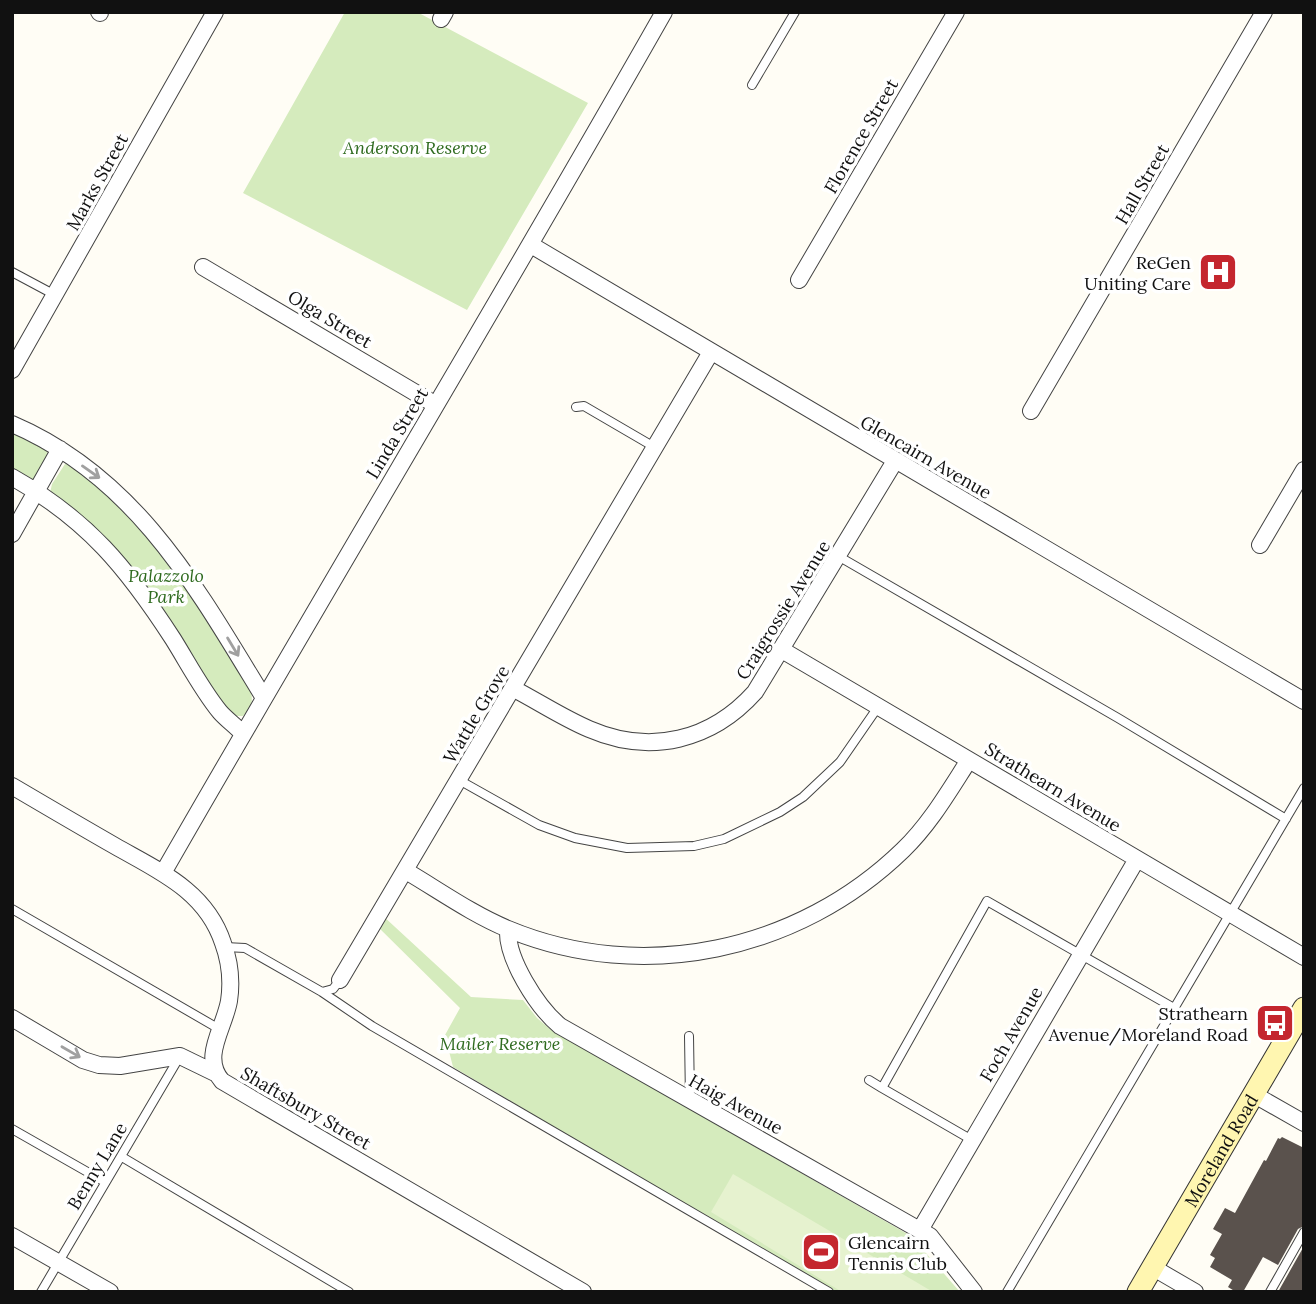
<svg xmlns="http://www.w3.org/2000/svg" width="1316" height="1304" viewBox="0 0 1316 1304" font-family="Lora,serif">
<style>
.green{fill:#d5ebbd}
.pitch{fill:#e6f2cf}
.building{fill:#5a524d}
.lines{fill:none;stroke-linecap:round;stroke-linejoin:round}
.service-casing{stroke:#444;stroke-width:10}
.minor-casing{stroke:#444;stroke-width:18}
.secondary-casing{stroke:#333;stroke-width:23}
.service{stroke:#fff;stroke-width:8}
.minor{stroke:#fff;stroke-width:16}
.secondary{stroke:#fff6b0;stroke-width:21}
.oneway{stroke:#a0a0a0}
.labels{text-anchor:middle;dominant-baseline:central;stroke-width:7;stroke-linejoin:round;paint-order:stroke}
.street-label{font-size:18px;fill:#111;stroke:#fff}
.park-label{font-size:18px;font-style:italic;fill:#2f6b1f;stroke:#fff}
.poi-label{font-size:18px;fill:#111;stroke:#fff;text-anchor:end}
</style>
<rect width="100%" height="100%" fill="#fffdf5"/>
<!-- green -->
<path class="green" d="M 345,12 L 417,12 L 588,103 L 467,310 L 243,193 Z
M 12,429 L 46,448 C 51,458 42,469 37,478 L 30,480 L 12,470 Z
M 65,464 L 71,465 L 104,487 L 180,572 L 251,691 C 253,702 252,708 243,716 L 235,716 L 228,713 L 142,583 L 50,493 L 52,484 Z
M 382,915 L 471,997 L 523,1000 L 537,1018 L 550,1029 L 911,1236 L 960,1292 L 833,1292 L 453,1067 L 445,1035 L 460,1008 L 376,925 Z"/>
<!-- pitch -->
<path class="pitch" d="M 733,1174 L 933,1292 L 842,1292 L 711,1212 Z"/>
<!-- building -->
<path class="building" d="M 1282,1137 L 1304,1148 L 1304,1226 L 1298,1229 L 1278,1265 L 1263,1257 L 1243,1292 L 1236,1292 L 1228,1287 L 1232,1280 L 1210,1267 L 1215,1258 L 1210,1255 L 1222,1234 L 1213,1229 L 1225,1208 L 1235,1213 L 1264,1160 L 1266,1161 L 1278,1138 L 1280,1139 Z
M 1304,1246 L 1304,1292 L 1278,1292 Z"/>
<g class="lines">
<!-- service casing -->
<g class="service-casing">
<path id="service" d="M 752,85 L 795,12
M 12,272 L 55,295
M 576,407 L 584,406 L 656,448
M 838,556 L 1118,718 L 1286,819
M 459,780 L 539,825 L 575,838 L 627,848 L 694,846 L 724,839 L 780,812 L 803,797 L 840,762 L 878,707
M 12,909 L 221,1030
M 225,947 L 245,948 L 322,992 L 333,989 L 340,980
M 322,992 L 372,1026 L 829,1292
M 689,1036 L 690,1100
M 869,1080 L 882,1088
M 12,1129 L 105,1182
M 972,1140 L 882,1088 L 987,901 L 1174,1008
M 122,1157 L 349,1292
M 41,1292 C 87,1213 134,1135 180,1056
M 1007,1292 L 1304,788
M 1270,1292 L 1304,1232"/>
</g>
<!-- minor casing -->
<g class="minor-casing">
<path id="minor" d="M 99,12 L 100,13
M 441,19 L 445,12
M 531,245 L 1304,701
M 203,267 L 436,405
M 799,280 L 956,12
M 12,370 L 215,12
M 1031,411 L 1264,12
M 12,424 C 136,477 197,588 264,698
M 12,477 C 88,520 127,568 173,639 C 188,663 202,690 220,712 C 227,720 236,726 243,734
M 12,534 L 60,449
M 1260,545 L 1304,470
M 782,650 L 1304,957
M 514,689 C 539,702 563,718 589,729 C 651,756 712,740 755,692 L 895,461
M 12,786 C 46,806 80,826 115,846 C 159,871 206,891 223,943 C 230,962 232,981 229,1001 C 224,1029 201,1057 222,1081 L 583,1292
M 406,871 C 440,891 472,914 508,929 C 643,985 799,951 903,850 C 930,824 949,791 969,760
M 163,873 C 328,585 500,301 664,12
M 508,929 C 506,958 537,1007 560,1026 L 930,1236 L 974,1292
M 340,980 L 711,352
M 12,1018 L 83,1060 L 99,1065 L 120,1066 L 180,1056 L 215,1073
M 1253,1094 L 1304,1123
M 920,1230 L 1137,859
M 12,1236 L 110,1292
M 1152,1267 L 1195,1292"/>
</g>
<!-- secondary casing -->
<g class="secondary-casing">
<g id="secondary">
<path id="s1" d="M 1138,1292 L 1304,1008"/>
</g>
</g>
<!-- service -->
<use href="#service" class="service"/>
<!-- minor -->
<use href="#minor" class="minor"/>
<!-- secondary -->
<use href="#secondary" class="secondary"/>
</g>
<!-- one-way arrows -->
<defs><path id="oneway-shaft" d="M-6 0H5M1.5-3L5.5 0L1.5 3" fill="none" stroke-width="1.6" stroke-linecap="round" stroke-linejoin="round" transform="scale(1.75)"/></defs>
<g class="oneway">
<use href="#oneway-shaft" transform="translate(91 472) rotate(35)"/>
<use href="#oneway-shaft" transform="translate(233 647) rotate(59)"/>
<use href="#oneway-shaft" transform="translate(71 1052) rotate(30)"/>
</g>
<!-- icons -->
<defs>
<g id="hospital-square" transform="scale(2.0125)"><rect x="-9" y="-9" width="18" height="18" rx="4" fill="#c4262e" stroke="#fff"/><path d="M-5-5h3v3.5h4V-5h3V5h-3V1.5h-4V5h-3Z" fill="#fff"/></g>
<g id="bus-square" transform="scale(2.0125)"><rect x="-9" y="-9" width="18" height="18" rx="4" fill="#c4262e" stroke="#fff"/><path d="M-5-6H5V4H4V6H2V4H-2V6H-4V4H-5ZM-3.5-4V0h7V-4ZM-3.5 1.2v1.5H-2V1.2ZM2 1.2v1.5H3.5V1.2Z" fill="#fff"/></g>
<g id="stadium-square" transform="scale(2.0125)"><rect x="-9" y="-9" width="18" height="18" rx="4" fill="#c4262e" stroke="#fff"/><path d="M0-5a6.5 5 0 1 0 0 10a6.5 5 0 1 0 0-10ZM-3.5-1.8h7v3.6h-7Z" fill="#fff"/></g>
</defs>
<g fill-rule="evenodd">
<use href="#hospital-square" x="1218" y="272"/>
<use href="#bus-square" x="1275" y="1023"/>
<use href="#stadium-square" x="821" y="1252"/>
</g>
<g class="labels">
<!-- street labels -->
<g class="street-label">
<text transform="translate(861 136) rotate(-60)">Florence Street</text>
<text transform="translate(97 182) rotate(-61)">Marks Street</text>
<text transform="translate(1142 184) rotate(-60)">Hall Street</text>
<text transform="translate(330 319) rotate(31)">Olga Street</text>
<text transform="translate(397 433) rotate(-59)">Linda Street</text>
<text transform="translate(926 457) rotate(30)">Glencairn Avenue</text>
<text transform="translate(783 610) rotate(-58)">Craigrossie Avenue</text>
<text transform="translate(476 714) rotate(-59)">Wattle Grove</text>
<text transform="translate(1053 787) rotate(31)">Strathearn Avenue</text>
<text transform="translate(1011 1034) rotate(-60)">Foch Avenue</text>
<text transform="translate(736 1104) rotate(29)">Haig Avenue</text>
<text transform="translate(306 1108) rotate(30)">Shaftsbury Street</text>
<text stroke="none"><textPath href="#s1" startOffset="164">Moreland Road</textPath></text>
<text transform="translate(97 1166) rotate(-59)">Benny Lane</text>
</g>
<!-- park labels -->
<g class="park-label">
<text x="415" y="147">Anderson Reserve</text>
<text x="166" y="575">Palazzolo<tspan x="166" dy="21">Park</tspan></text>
<text x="500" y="1043">Mailer Reserve</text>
</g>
<!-- poi labels -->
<g class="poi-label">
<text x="1191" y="262">ReGen<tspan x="1191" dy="21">Uniting Care</tspan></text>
<text x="1248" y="1013">Strathearn<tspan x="1248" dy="21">Avenue/Moreland Road</tspan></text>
<text x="848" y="1242" text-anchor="start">Glencairn<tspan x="848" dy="21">Tennis Club</tspan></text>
</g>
</g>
<!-- border -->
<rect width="1316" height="1304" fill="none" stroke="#111111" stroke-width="28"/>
</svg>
